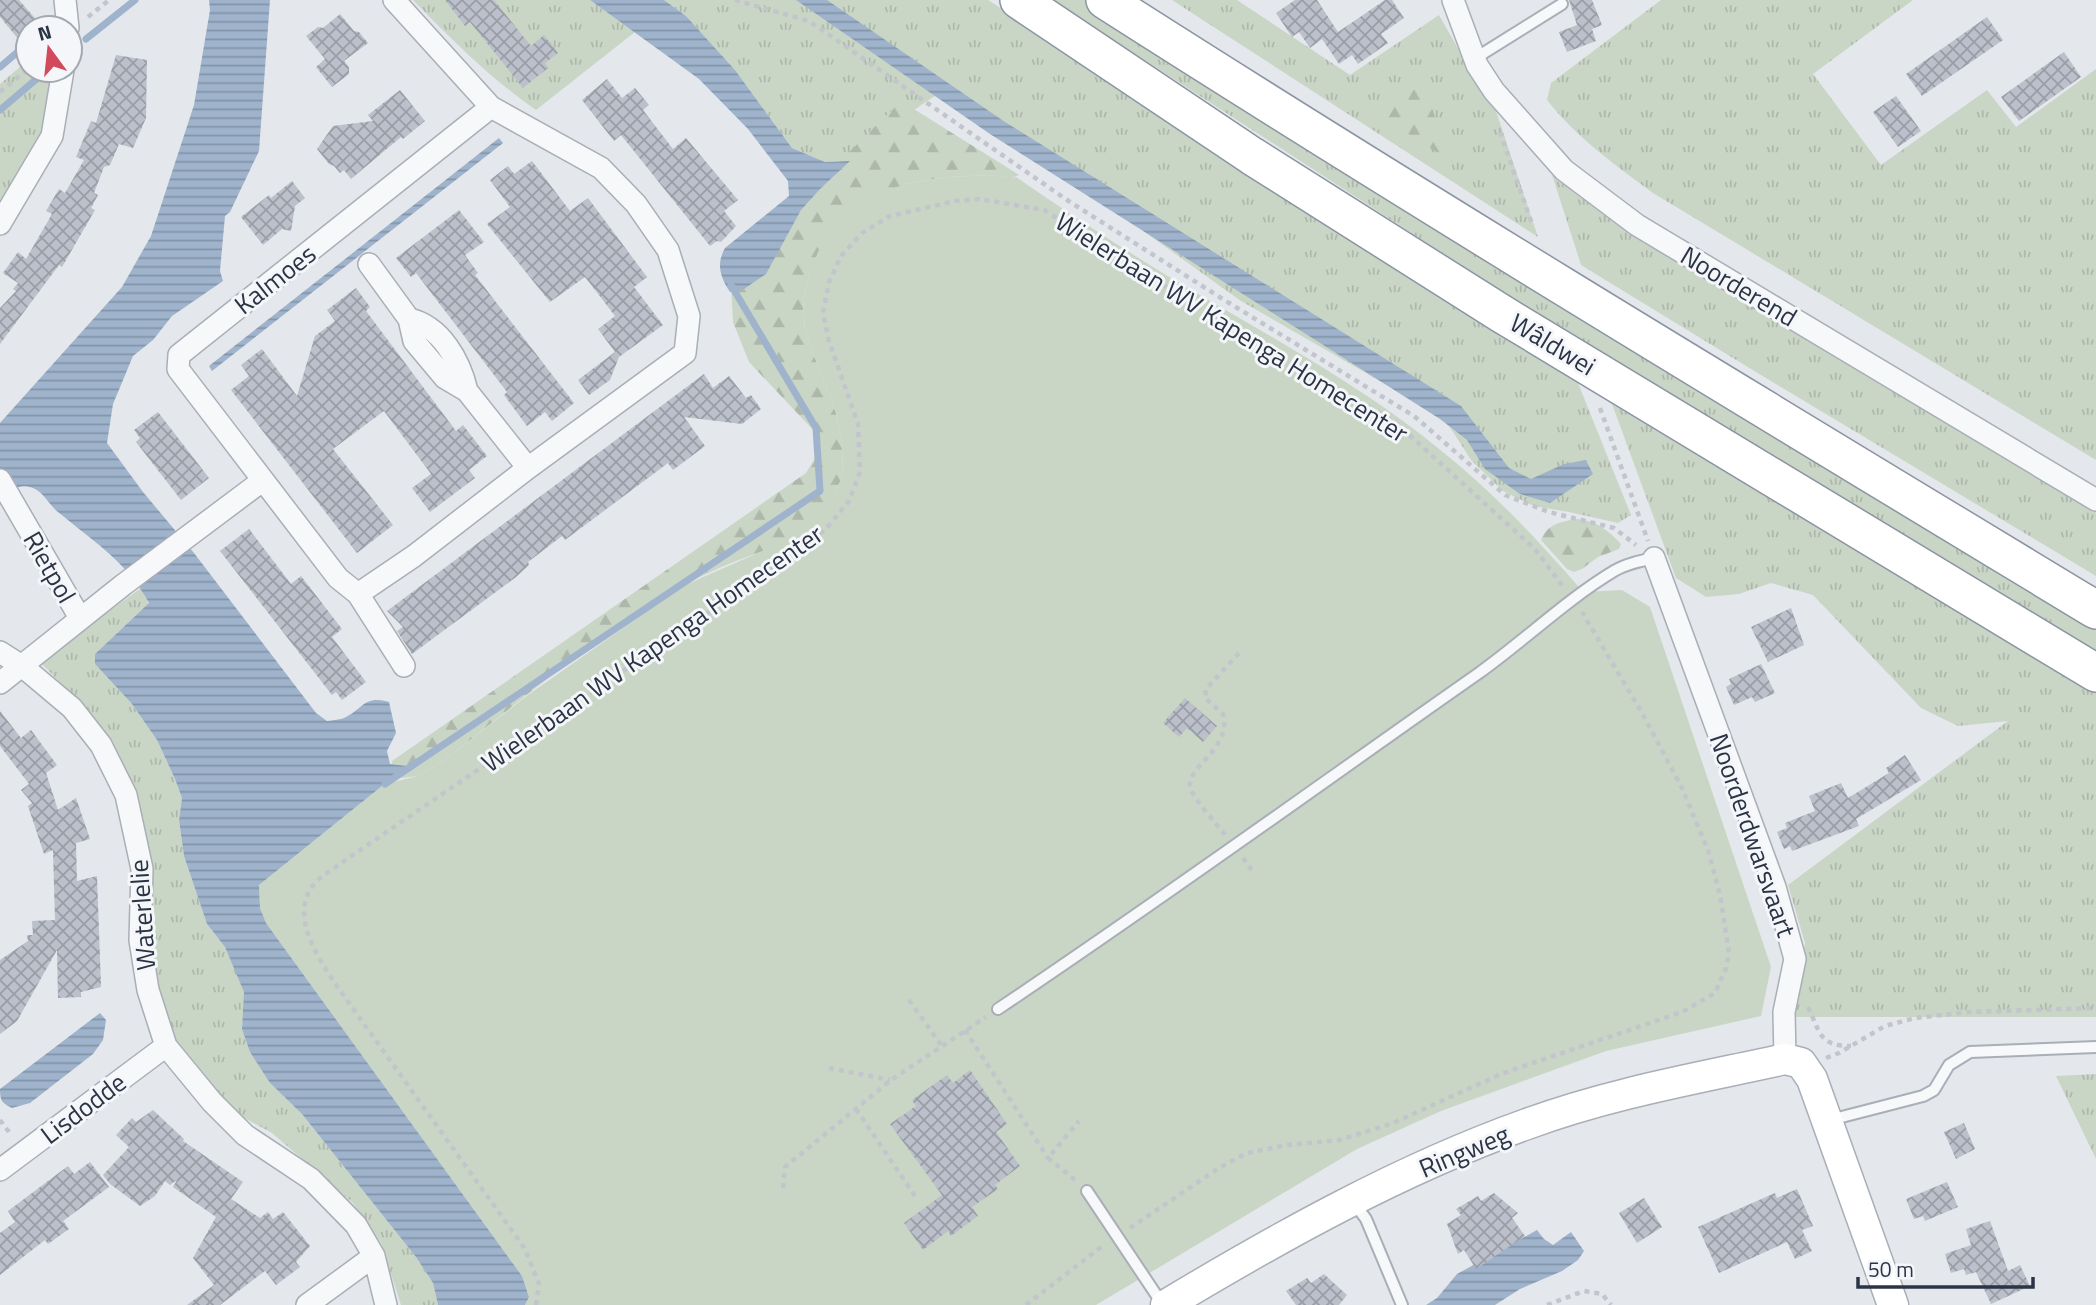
<svg xmlns="http://www.w3.org/2000/svg" width="2096" height="1305" viewBox="0 0 2096 1305" font-family="'Titillium Web',sans-serif">
<style>
.grass{fill:url(#grass-tufts)}
.forest{fill:url(#forest-firs)}
.pitch{fill:#c9d6c5}
.water{fill:url(#water-rules)}
.lines{fill:none;stroke-linecap:round;stroke-linejoin:round}
.stream{stroke:#9fb4cc;stroke-width:7}
.building{fill:url(#building-cross-hatch)}
.lane-casing{stroke:#a9aeb7;stroke-width:14}
.street-casing{stroke:#a9aeb7;stroke-width:24}
.secondary-casing{stroke:#a9aeb7;stroke-width:33}
.highway-casing{stroke:#8b94a3;stroke-width:40}
.path{stroke:#c2c5cb;stroke-width:4.5;stroke-dasharray:5 5;stroke-linecap:butt}
.lane{stroke:#f7f8fa;stroke-width:10}
.street{stroke:#f7f8fa;stroke-width:21}
.secondary{stroke:#fff;stroke-width:30}
.highway{stroke:#fff;stroke-width:37}
.labels{text-anchor:middle;dominant-baseline:central;stroke-width:6;stroke-linejoin:round;paint-order:stroke}
.street-label{font-size:26px;fill:#2b3445;stroke:#f4f6f9}
</style>
<defs>
<pattern id="grass-tufts" width="24" height="20" patternUnits="userSpaceOnUse" patternTransform="scale(1.75)"><rect width="24" height="20" fill="#c9d6c5"/><path d="M3 7l-1-3M5 7V3M7 7l1-3M15 17l-1-3M17 17v-4M19 17l1-3" fill="none" stroke="#adb8ab"/></pattern>
<pattern id="forest-firs" width="22" height="20" patternUnits="userSpaceOnUse" patternTransform="scale(1.75)"><rect width="22" height="20" fill="#c9d6c5"/><path d="M5 1l3.5 6h-7zM16 11l3.5 6h-7z" fill="#adb8ab"/></pattern>
<pattern id="water-rules" width="6" height="5" patternUnits="userSpaceOnUse" patternTransform="scale(1.75)"><rect width="6" height="5" fill="#9fb4cc"/><path d="M0 2.5h6" fill="none" stroke="#8293a7"/></pattern>
<pattern id="building-cross-hatch" width="8" height="8" patternUnits="userSpaceOnUse" patternTransform="scale(1.75)"><rect width="8" height="8" fill="#bbc0ca"/><path d="M0 0l8 8M0 8l8-8" fill="none" stroke="#989da6"/></pattern>
</defs>
<rect width="100%" height="100%" fill="#e4e7ec"/>
<!-- grass -->
<path class="grass" d="M 413,0 L 590,0 L 635,32 L 536,110 C 490,78 452,40 413,0 Z
M 664,0 L 988,0 L 1578,383 L 1631,515 L 1618,523 L 1569,512 L 1534,506 L 1503,491 L 1471,460 L 1444,418 L 1241,301 L 945,89 L 886,129 L 850,161 L 825,162 L 792,148 L 735,70 L 686,16 Z
M 1052,0 L 1088,0 L 1595,329 L 2096,629 L 2096,652 L 1561,330 Z
M 1172,0 L 1237,0 L 1350,75 L 1439,15 L 1468,66 L 1490,93 L 1538,237 Z
M 1661,0 L 1913,0 L 1813,74 L 1881,165 L 1987,90 L 2016,127 L 2096,69 L 2096,460 L 1653,193 C 1615,165 1577,138 1547,100 L 1551,83 Z
M 28,60 L 28,70 L 56,70 L 47,127 L 0,212 L 0,84 Z
M 1538,131 L 1646,236 L 2096,510 L 2096,576 L 1751,369 L 1581,265 Z
M 1612,404 L 2096,693 L 2096,1017 L 1794,1017 L 1805,943 L 1788,885 L 2008,721 L 1958,726 L 1921,708 L 1813,595 L 1771,583 L 1739,594 L 1706,597 L 1676,578 Z
M 141,588 L 149,604 L 95,654 L 95,664 L 132,704 L 157,740 L 175,779 L 182,798 L 179,820 L 184,856 L 207,924 L 225,947 L 240,978 L 245,992 L 242,1029 L 270,1083 L 302,1114 L 416,1257 L 433,1283 L 438,1305 L 401,1305 L 381,1243 L 353,1203 L 272,1133 L 235,1113 L 178,1052 L 153,1000 L 133,795 L 112,743 L 94,717 L 40,662 Z
M 2096,1074 L 2096,1159 L 2056,1076 Z"/>
<!-- forest -->
<path class="forest" d="M 1421,79 L 1452,162 L 1374,112 Z
M 901,101 L 1019,175 L 1011,178 L 991,175 L 947,177 L 906,184 L 810,271 L 803,300 L 805,332 L 836,413 L 842,444 L 843,475 L 836,491 L 907,509 C 832,531 750,548 681,587 C 597,634 522,700 446,759 L 418,776 L 402,778 L 391,769 L 392,761 L 806,473 L 817,455 L 816,433 L 749,362 L 733,322 L 731,285 L 838,163 Z
M 1577,519 C 1596,521 1608,530 1621,544 L 1619,549 L 1598,557 L 1582,569 L 1574,572 L 1567,569 L 1541,540 C 1548,523 1561,522 1577,519 Z"/>
<!-- pitch -->
<path class="pitch" d="M 991,175 L 1011,178 L 1016,177 C 1067,212 1118,246 1171,278 C 1263,333 1361,384 1444,453 C 1495,494 1540,542 1583,592 L 1622,590 L 1650,607 L 1771,967 L 1761,1016 L 1606,1051 L 1441,1111 L 1357,1149 L 1096,1305 L 525,1305 L 529,1297 L 522,1276 L 266,923 L 260,908 L 259,885 L 385,784 L 418,776 L 446,759 L 528,695 L 683,586 L 778,544 L 811,522 L 834,496 L 843,475 L 842,444 L 836,413 L 805,332 L 803,300 L 810,271 L 824,238 L 847,212 L 875,194 L 906,184 L 947,177 Z"/>
<!-- water -->
<path class="water" d="M 209,0 L 270,0 L 259,151 L 230,212 L 225,216 L 220,271 L 223,281 L 172,316 L 153,340 L 133,356 L 113,404 L 107,443 L 143,492 L 194,553 L 316,713 L 327,721 C 333,720 341,720 346,717 C 364,708 364,695 389,702 L 396,733 L 387,751 L 390,764 L 407,766 L 259,885 L 260,908 L 266,923 L 522,1276 L 529,1297 L 525,1305 L 438,1305 L 433,1283 L 416,1257 L 302,1114 L 270,1083 L 250,1052 L 242,1029 L 244,992 L 225,947 L 207,924 L 184,856 L 179,820 L 182,798 L 175,779 L 157,740 L 132,704 L 95,664 L 95,654 L 149,603 C 127,562 93,541 58,512 C 50,506 44,493 35,489 C 22,482 11,490 0,496 L 0,423 L 122,287 L 151,236 L 194,105 L 210,10 Z
M 590,0 L 664,0 L 686,16 L 735,70 L 792,148 L 825,162 L 850,161 L 821,188 L 801,210 L 766,274 L 744,289 L 730,292 C 720,277 716,264 725,248 L 789,196 L 788,181 L 748,129 L 699,79 Z
M 796,0 L 827,0 L 1005,122 L 1461,406 L 1509,468 L 1531,479 L 1564,464 L 1586,460 L 1593,474 L 1550,503 L 1520,494 L 1485,469 L 1467,440 L 1440,419 L 990,134 Z
M 499,138 L 503,143 L 212,371 L 209,366 Z
M 100,1013 L 106,1020 L 103,1040 L 93,1054 L 30,1103 L 12,1108 C 2,1103 0,1101 0,1089 Z
M 1537,1230 L 1544,1239 L 1553,1245 L 1571,1232 L 1584,1251 L 1578,1260 L 1562,1271 L 1520,1289 L 1495,1305 L 1426,1305 L 1437,1298 L 1457,1274 Z"/>
<g class="lines">
<!-- stream -->
<path class="stream" d="M 46,28 L 56,20
M 86,39 L 135,0
M 0,67 L 28,43
M 0,110 L 47,70
M 385,784 L 820,491 L 816,428 L 731,285"/>
</g>
<!-- building -->
<path class="building" d="M 0,0 L 19,0 L 40,24 L 35,28 L 28,28 L 28,34 L 20,41 L 0,17 Z
M 445,0 L 494,0 L 531,46 L 544,35 L 558,53 L 545,63 L 548,68 L 523,88 L 470,22 L 465,26 Z
M 1295,0 L 1317,0 L 1338,32 L 1385,0 L 1392,0 L 1404,18 L 1381,34 L 1388,43 L 1358,64 L 1352,55 L 1339,64 L 1322,39 L 1310,48 L 1299,32 L 1292,37 L 1276,13 Z
M 1569,0 L 1592,0 L 1602,25 L 1592,29 L 1596,41 L 1567,52 L 1559,32 L 1577,25 Z
M 340,14 L 354,31 L 359,32 L 368,43 L 344,61 L 349,67 L 349,74 L 332,87 L 316,67 L 325,59 L 306,36 L 318,27 L 323,28 Z
M 1987,17 L 2003,40 L 1922,96 L 1906,74 Z
M 2064,52 L 2081,77 L 2019,121 L 2001,97 Z
M 116,55 L 147,60 L 146,118 L 133,148 L 119,144 L 110,165 L 104,167 L 94,193 L 98,195 L 91,208 L 95,210 L 62,267 L 59,265 L 0,344 L 0,308 L 16,291 L 13,289 L 18,283 L 3,273 L 18,252 L 26,259 L 52,214 L 46,211 L 59,189 L 65,193 L 84,160 L 76,157 L 91,121 L 96,123 Z
M 607,79 L 622,98 L 635,88 L 649,105 L 643,110 L 673,149 L 686,138 L 738,200 L 724,211 L 736,226 L 721,242 L 717,241 L 710,246 L 621,135 L 614,141 L 582,100 Z
M 400,90 L 425,121 L 403,139 L 401,137 L 351,179 L 344,170 L 340,173 L 334,166 L 329,164 L 317,149 L 333,126 L 373,121 L 368,115 Z
M 1896,96 L 1921,131 L 1898,147 L 1873,112 Z
M 532,161 L 570,211 L 588,198 L 647,277 L 634,287 L 663,325 L 619,357 L 610,380 L 589,395 L 578,380 L 615,352 L 598,329 L 615,316 L 585,277 L 550,302 L 487,224 L 510,207 L 490,180 L 508,166 L 514,174 Z
M 292,181 L 305,198 L 295,206 L 291,231 L 282,229 L 263,245 L 241,217 L 269,195 L 271,198 Z
M 459,210 L 484,242 L 465,255 L 478,273 L 475,275 L 574,403 L 552,421 L 545,412 L 527,426 L 504,395 L 507,392 L 416,273 L 411,277 L 396,258 Z
M 356,288 L 370,307 L 366,311 L 456,431 L 463,425 L 487,456 L 469,470 L 475,478 L 430,512 L 412,488 L 431,474 L 384,411 L 333,449 L 393,525 L 357,553 L 231,390 L 249,376 L 241,365 L 262,349 L 297,396 L 315,336 L 335,321 L 327,310 Z
M 704,374 L 713,388 L 729,376 L 746,398 L 751,395 L 761,409 L 742,424 L 684,417 L 705,446 L 673,470 L 668,463 L 565,540 L 562,536 L 528,562 L 529,565 L 516,577 L 412,654 L 397,631 L 403,627 L 387,611 Z
M 158,412 L 209,478 L 181,500 L 136,442 L 140,438 L 134,430 Z
M 249,529 L 291,584 L 301,576 L 342,629 L 332,637 L 366,682 L 342,700 L 336,692 L 332,695 L 220,551 Z
M 1791,608 L 1804,645 L 1768,662 L 1751,627 Z
M 1761,664 L 1775,693 L 1755,702 L 1752,697 L 1734,705 L 1726,687 L 1731,684 L 1729,679 Z
M 1185,698 L 1217,726 L 1203,742 L 1187,728 L 1179,737 L 1163,723 Z
M 0,711 L 21,738 L 31,730 L 57,765 L 46,773 L 58,810 L 76,798 L 90,839 L 76,843 L 77,881 L 97,876 L 101,987 L 81,992 L 81,997 L 58,998 L 57,950 L 17,1021 L 0,1034 L 0,960 L 28,941 L 27,935 L 33,935 L 32,921 L 55,920 L 53,850 L 44,854 L 28,806 L 32,803 L 21,790 L 29,784 L 0,746 Z
M 1905,755 L 1921,780 L 1856,819 L 1859,826 L 1792,851 L 1790,846 L 1784,849 L 1777,832 L 1787,828 L 1785,823 L 1815,811 L 1809,796 L 1841,783 L 1848,798 L 1889,773 L 1886,768 Z
M 970,1070 L 1007,1124 L 996,1132 L 1020,1166 L 995,1185 L 998,1189 L 972,1207 L 978,1216 L 951,1236 L 948,1231 L 923,1250 L 904,1223 L 942,1195 L 890,1124 L 916,1106 L 912,1100 L 947,1075 L 953,1083 Z
M 153,1110 L 184,1139 L 183,1141 L 243,1182 L 231,1199 L 260,1218 L 268,1212 L 273,1219 L 283,1212 L 310,1246 L 296,1262 L 300,1267 L 276,1285 L 265,1271 L 220,1305 L 187,1305 L 214,1285 L 193,1258 L 216,1217 L 173,1187 L 177,1180 L 170,1185 L 165,1181 L 155,1196 L 140,1206 L 110,1184 L 103,1175 L 129,1147 L 116,1135 L 132,1118 L 136,1122 Z
M 1964,1123 L 1975,1149 L 1956,1159 L 1944,1132 Z
M 90,1162 L 109,1187 L 63,1221 L 69,1229 L 48,1244 L 45,1240 L 0,1275 L 0,1233 L 15,1222 L 8,1211 L 68,1166 L 74,1174 Z
M 1947,1182 L 1958,1207 L 1925,1221 L 1923,1216 L 1914,1219 L 1906,1199 Z
M 1797,1189 L 1813,1226 L 1802,1230 L 1812,1251 L 1795,1259 L 1787,1242 L 1719,1273 L 1698,1227 L 1775,1193 L 1777,1198 Z
M 1494,1193 L 1518,1213 L 1512,1218 L 1525,1236 L 1476,1269 L 1464,1250 L 1458,1254 L 1447,1224 L 1461,1215 L 1456,1209 L 1478,1196 L 1481,1201 Z
M 1644,1198 L 1662,1227 L 1637,1243 L 1619,1213 Z
M 1990,1221 L 2008,1271 L 2020,1265 L 2030,1286 L 1991,1304 L 1976,1272 L 1966,1275 L 1964,1269 L 1951,1273 L 1945,1254 L 1971,1245 L 1966,1229 Z
M 1324,1274 L 1347,1295 L 1339,1305 L 1296,1305 L 1286,1291 L 1307,1278 L 1311,1283 Z"/>
<g class="lines">
<!-- lane casing -->
<g class="lane-casing">
<path id="lane" d="M 1474,59 L 1562,4
M 998,1009 C 1161,900 1319,785 1479,673 C 1525,640 1566,600 1614,571 C 1626,564 1640,561 1654,558
M 1830,1120 L 1923,1096 L 1934,1090 L 1949,1065 L 1970,1052 L 2096,1047
M 1087,1191 L 1163,1305
M 1354,1203 L 1366,1219 L 1402,1305"/>
</g>
<!-- street casing -->
<g class="street-casing">
<path id="street" d="M 65,0 L 68,28
M 394,0 L 491,107 L 601,168 L 636,204 L 668,250 L 689,316 L 685,353 L 528,468 L 414,556 L 358,594 L 338,578 L 178,369 L 179,355 L 491,107
M 1453,0 L 1477,65 L 1494,91 L 1564,170 L 1637,225 L 2096,500
M 0,224 L 52,136 L 63,70
M 369,264 L 409,319 L 414,341 L 445,378 L 467,391 L 528,468
M 409,319 C 441,326 460,361 467,391
M 0,480 L 80,618
M 1654,558 L 1775,887 L 1795,959 L 1784,1012 L 1785,1059
M 358,594 L 404,666
M 0,652 L 22,666 L 72,708 L 101,745 L 126,795 L 142,869 L 140,940 L 148,990 L 166,1046 L 212,1102 L 245,1135 L 311,1179 L 356,1225 L 374,1256 L 386,1305
M 0,683 L 123,585 L 262,481
M 0,1170 L 166,1046
M 307,1305 L 374,1256"/>
</g>
<!-- secondary casing -->
<g class="secondary-casing">
<path id="secondary" d="M 1166,1305 C 1281,1236 1401,1169 1527,1124 C 1611,1093 1699,1078 1785,1059 L 1801,1063 L 1812,1079 L 1893,1305"/>
</g>
<!-- highway casing -->
<g class="highway-casing">
<path id="highway" d="M 1019,0 L 1252,156 L 1502,314 L 2096,673
M 1105,0 C 1432,209 1764,409 2096,610"/>
</g>
<!-- path -->
<path class="path" d="M 735,0 L 809,21 L 1067,200 L 1221,298 L 1414,416 L 1505,495 L 1549,512 L 1614,528 L 1636,545
M 88,17 L 109,0
M 0,92 L 28,69
M 1500,132 L 1532,224
M 1600,408 L 1648,541
M 1225,835 C 1217,824 1192,798 1190,786 C 1188,766 1232,748 1223,714 L 1205,698 L 1206,689 L 1240,652
M 1243,858 L 1253,872
M 909,1000 L 942,1046
M 1808,1007 C 1820,1031 1818,1046 1851,1046
M 965,1030 L 1048,1158
M 1826,1058 L 1839,1053 L 1885,1026 L 1915,1018 L 1969,1012 L 2096,1008
M 829,1068 L 890,1080
M 856,1109 L 915,1196
M 0,1120 L 12,1136
M 1075,1180 L 1048,1158 L 1079,1121
M 783,1188 L 785,1167 L 891,1080 L 986,1017
M 1130,1228 L 1219,1168 L 1247,1153 L 1288,1145 L 1339,1140 L 1391,1124 L 1501,1074 L 1682,1012 L 1715,993 L 1726,968 L 1729,953 L 1720,895 L 1708,850 L 1682,788 L 1642,713 L 1582,612
M 536,1305 L 539,1284 L 525,1249 L 334,982 C 316,954 287,912 317,881 C 324,874 335,868 344,861 L 774,568 L 826,529 L 849,501 L 860,472 L 858,424 L 829,341 L 823,313 L 829,282 L 841,256 L 862,233 L 890,216 L 955,201 L 979,199 L 1044,210 L 1241,334 L 1395,422 L 1535,549 L 1564,588
M 1026,1305 L 1105,1244
M 1547,1305 L 1584,1291 L 1602,1294 L 1611,1305"/>
<!-- lane -->
<use href="#lane" class="lane"/>
<!-- street -->
<use href="#street" class="street"/>
<!-- secondary -->
<use href="#secondary" class="secondary"/>
<!-- highway -->
<use href="#highway" class="highway"/>
</g>
<g class="labels">
<!-- street labels -->
<g class="street-label">
<text transform="translate(275 279) rotate(-38)">Kalmoes</text>
<text transform="translate(1739 286) rotate(31)">Noorderend</text>
<text transform="translate(1232 327) rotate(32)">Wielerbaan WV Kapenga Homecenter</text>
<text transform="translate(1553 344) rotate(31)">Wâldwei</text>
<text transform="translate(50 567) rotate(60)">Rietpol</text>
<text transform="translate(652 648) rotate(-35)">Wielerbaan WV Kapenga Homecenter</text>
<text transform="translate(1753 835) rotate(71)">Noorderdwarsvaart</text>
<text transform="translate(142 915) rotate(-94)">Waterlelie</text>
<text transform="translate(83 1108) rotate(-37)">Lisdodde</text>
<text transform="translate(1464 1151) rotate(-23)">Ringweg</text>
</g>
</g>
<!-- north arrow -->
<g transform="translate(49 49) rotate(345)"><circle r="33" fill="#f4f6f9" stroke="#a4a8b1" stroke-width="2"/>
<path d="M0-5L12 26L0 18L-12 26Z" fill="#d1495b"/>
<text y="-10" font-size="19" font-weight="bold" text-anchor="middle" fill="#2b3445">N</text>
</g>
<!-- scale -->
<path d="M1858 1277v10h175v-10" fill="none" stroke="#2b3445" stroke-width="3.5"/>
<text x="1868" y="1277" font-size="21" fill="#2b3445" stroke="#f4f6f9" stroke-width="5" paint-order="stroke">50 m</text>
</svg>
